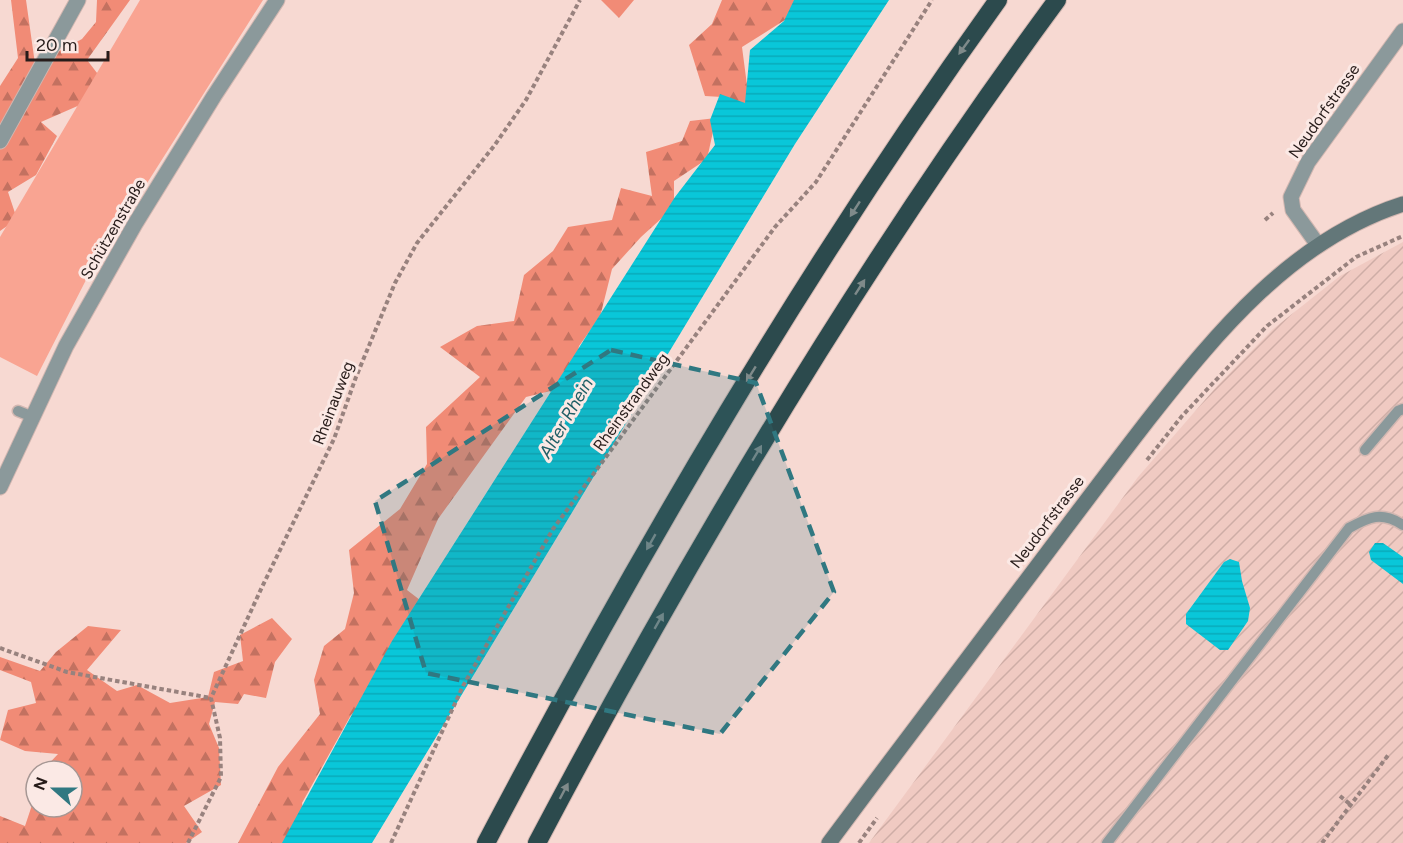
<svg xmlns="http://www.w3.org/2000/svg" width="1403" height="843" viewBox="0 0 1403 843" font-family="Figtree,sans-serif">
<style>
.industrial{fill:url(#industrial-furrows)}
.forest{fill:url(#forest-firs)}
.garden{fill:#f9a492}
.water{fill:url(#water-rules)}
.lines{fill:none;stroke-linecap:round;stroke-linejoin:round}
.service-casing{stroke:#d2b7b1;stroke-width:13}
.minor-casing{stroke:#d2b7b1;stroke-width:17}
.secondary-casing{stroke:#d2b7b1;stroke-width:17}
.motorway-casing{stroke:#d2b7b1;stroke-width:20}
.path{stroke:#98827e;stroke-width:4;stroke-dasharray:4.5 3;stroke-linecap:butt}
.service{stroke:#8b999b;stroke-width:10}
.minor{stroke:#8b999b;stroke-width:15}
.secondary{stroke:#637779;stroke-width:15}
.motorway{stroke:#2c4a4d;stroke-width:18}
.oneway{fill:#7f8a8a}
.marked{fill:#307881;fill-opacity:0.2;stroke:#307881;stroke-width:4.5;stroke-dasharray:12 8;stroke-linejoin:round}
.labels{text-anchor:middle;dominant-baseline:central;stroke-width:6;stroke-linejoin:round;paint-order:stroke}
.street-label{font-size:16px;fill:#271c1a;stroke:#fbe9e5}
.water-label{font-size:18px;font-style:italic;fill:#205f66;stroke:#fbe9e5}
</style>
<defs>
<pattern id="industrial-furrows" width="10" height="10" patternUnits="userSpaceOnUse" patternTransform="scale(1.5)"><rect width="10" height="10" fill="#f0cac2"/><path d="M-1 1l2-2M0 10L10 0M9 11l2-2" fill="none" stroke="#ceada6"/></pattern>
<pattern id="forest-firs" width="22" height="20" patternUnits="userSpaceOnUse" patternTransform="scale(1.5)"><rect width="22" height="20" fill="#f18b76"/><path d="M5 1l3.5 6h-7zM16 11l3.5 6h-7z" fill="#c37160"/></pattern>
<pattern id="water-rules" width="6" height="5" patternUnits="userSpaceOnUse" patternTransform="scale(1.5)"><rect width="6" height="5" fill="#09c7d9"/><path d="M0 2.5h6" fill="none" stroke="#09aaba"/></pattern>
</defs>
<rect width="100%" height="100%" fill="#f7d9d2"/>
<!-- industrial -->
<path class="industrial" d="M 1403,242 L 1403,843 L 869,843 L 1138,477 L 1217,386 L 1273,329 L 1340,276 Z"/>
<!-- forest -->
<path class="forest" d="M 11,0 L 26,0 L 35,64 L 82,39 L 96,22 L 97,0 L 130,0 L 87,60 L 104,82 L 89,101 L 41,122 L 57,136 L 36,175 L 8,192 L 17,219 L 0,231 L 0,86 L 18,58 Z
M 601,0 L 634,0 L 619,18 Z
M 722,0 L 795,0 L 788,18 L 742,47 L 750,108 L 722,97 L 705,96 L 689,45 L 712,24 Z
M 716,118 L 707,159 L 674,181 L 674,207 L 641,237 L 612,269 L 600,317 L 579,346 L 571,386 L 526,397 L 438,519 L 407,590 L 433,610 L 382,685 L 351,715 L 302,803 L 308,836 L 300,843 L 238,843 L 278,767 L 320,714 L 314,680 L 324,646 L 345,629 L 354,593 L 349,550 L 400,509 L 427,464 L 426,427 L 480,377 L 440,347 L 477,326 L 514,321 L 524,275 L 553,251 L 568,227 L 612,220 L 621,188 L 652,196 L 646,152 L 682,141 L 690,121 Z
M 272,618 L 292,639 L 275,662 L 266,698 L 244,694 L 238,704 L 215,702 L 209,724 L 219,748 L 221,785 L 184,806 L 202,832 L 186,843 L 0,843 L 0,816 L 25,826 L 36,793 L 36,807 L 72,807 L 72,771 L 42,771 L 58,754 L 25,751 L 0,740 L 8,710 L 36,703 L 31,682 L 0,670 L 0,657 L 40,671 L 56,652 L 88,626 L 121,630 L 87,670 L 117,691 L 137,685 L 170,703 L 208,697 L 214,672 L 243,661 L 240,635 Z"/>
<!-- garden -->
<path class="garden" d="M 140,0 L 263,0 L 87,278 L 37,376 L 0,357 L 0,237 Z"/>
<!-- water -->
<path class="water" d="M 794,0 L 889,0 L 795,144 L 372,843 L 282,843 L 392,641 L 675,197 L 715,145 L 710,120 L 720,94 L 745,103 L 750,50 L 784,21 Z
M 1375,543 L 1383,543 L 1403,557 L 1403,584 L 1371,560 L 1369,552 Z
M 1230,559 L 1239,562 L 1242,581 L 1250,608 L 1248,621 L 1228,650 L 1220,650 L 1186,624 L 1186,614 L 1224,562 Z"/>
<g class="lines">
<!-- service casing -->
<g class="service-casing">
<path id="service" d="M 18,411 L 33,417
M 1365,450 L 1398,411 L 1403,409
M 1107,843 L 1349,528 C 1369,517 1381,511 1403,525"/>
</g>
<!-- minor casing -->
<g class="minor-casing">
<path id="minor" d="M 0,141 L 78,0
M 1318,245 L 1293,210 L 1291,197 L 1308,162 L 1403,31
M 0,487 L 66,346 L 135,224 L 214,96 L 277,0"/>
</g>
<!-- secondary casing -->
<g class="secondary-casing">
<path id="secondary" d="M 829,843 C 901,746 974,650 1047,553 C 1080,509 1114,464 1148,420 C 1217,332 1293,239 1403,204"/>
</g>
<!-- motorway casing -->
<g class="motorway-casing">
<path id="motorway" d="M 486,843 C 639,552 806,267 998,0
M 537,843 C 691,551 861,266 1057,0"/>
</g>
<!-- path -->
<path class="path" d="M 1265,220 L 1273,213
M 1147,460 L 1182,416 L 1267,326 L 1356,257 L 1403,236
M 0,648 L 67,672 L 211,698
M 1340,796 L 1351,805
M 188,843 L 221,777 L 220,738 L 211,698 L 262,587 L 334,439 L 356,377 L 395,283 L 417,243 L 494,146 L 526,100 L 580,0
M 391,843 L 463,686 L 553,529 L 775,227 L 816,182 L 932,0
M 859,843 L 877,818
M 1322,843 L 1389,754"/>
<!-- service -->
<use href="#service" class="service"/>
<!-- minor -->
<use href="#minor" class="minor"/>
<!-- secondary -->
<use href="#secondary" class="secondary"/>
<!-- motorway -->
<use href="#motorway" class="motorway"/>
</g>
<!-- one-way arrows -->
<defs><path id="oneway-solid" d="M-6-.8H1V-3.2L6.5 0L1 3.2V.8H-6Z" transform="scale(1.5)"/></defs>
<g class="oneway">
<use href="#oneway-solid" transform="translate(964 47) rotate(126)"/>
<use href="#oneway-solid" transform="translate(855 209) rotate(123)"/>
<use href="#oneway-solid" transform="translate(860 287) rotate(-57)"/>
<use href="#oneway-solid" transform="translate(751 374) rotate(122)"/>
<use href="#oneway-solid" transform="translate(757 453) rotate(-59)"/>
<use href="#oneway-solid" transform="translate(651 542) rotate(120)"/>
<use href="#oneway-solid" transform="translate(659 621) rotate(-60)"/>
<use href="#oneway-solid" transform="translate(564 791) rotate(-62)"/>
</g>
<!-- marked area -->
<path class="marked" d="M 611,350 L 756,383 L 834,592 L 720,734 L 426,673 L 375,501 Z"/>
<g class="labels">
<!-- street labels -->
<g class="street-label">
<text transform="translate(1324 111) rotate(-55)">Neudorfstrasse</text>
<text transform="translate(113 229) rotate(-60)">Schützenstraße</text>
<text transform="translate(631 402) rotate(-54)">Rheinstrandweg</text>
<text transform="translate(333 403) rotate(-69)">Rheinauweg</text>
<text transform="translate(1047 522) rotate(-53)">Neudorfstrasse</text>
</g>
<!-- water labels -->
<g class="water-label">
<text transform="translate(566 418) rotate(-60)">Alter Rhein</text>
</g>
</g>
<!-- north arrow -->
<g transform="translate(54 789) rotate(291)"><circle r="28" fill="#fbe9e5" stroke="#a69794" stroke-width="1.5"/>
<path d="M0-4.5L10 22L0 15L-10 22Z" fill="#307881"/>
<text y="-9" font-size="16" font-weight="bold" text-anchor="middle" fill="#271c1a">N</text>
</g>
<!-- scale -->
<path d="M27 51v9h81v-9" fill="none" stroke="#271c1a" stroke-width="3"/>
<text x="36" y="51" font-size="18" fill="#271c1a" stroke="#fbe9e5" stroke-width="4.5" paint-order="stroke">20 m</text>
</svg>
